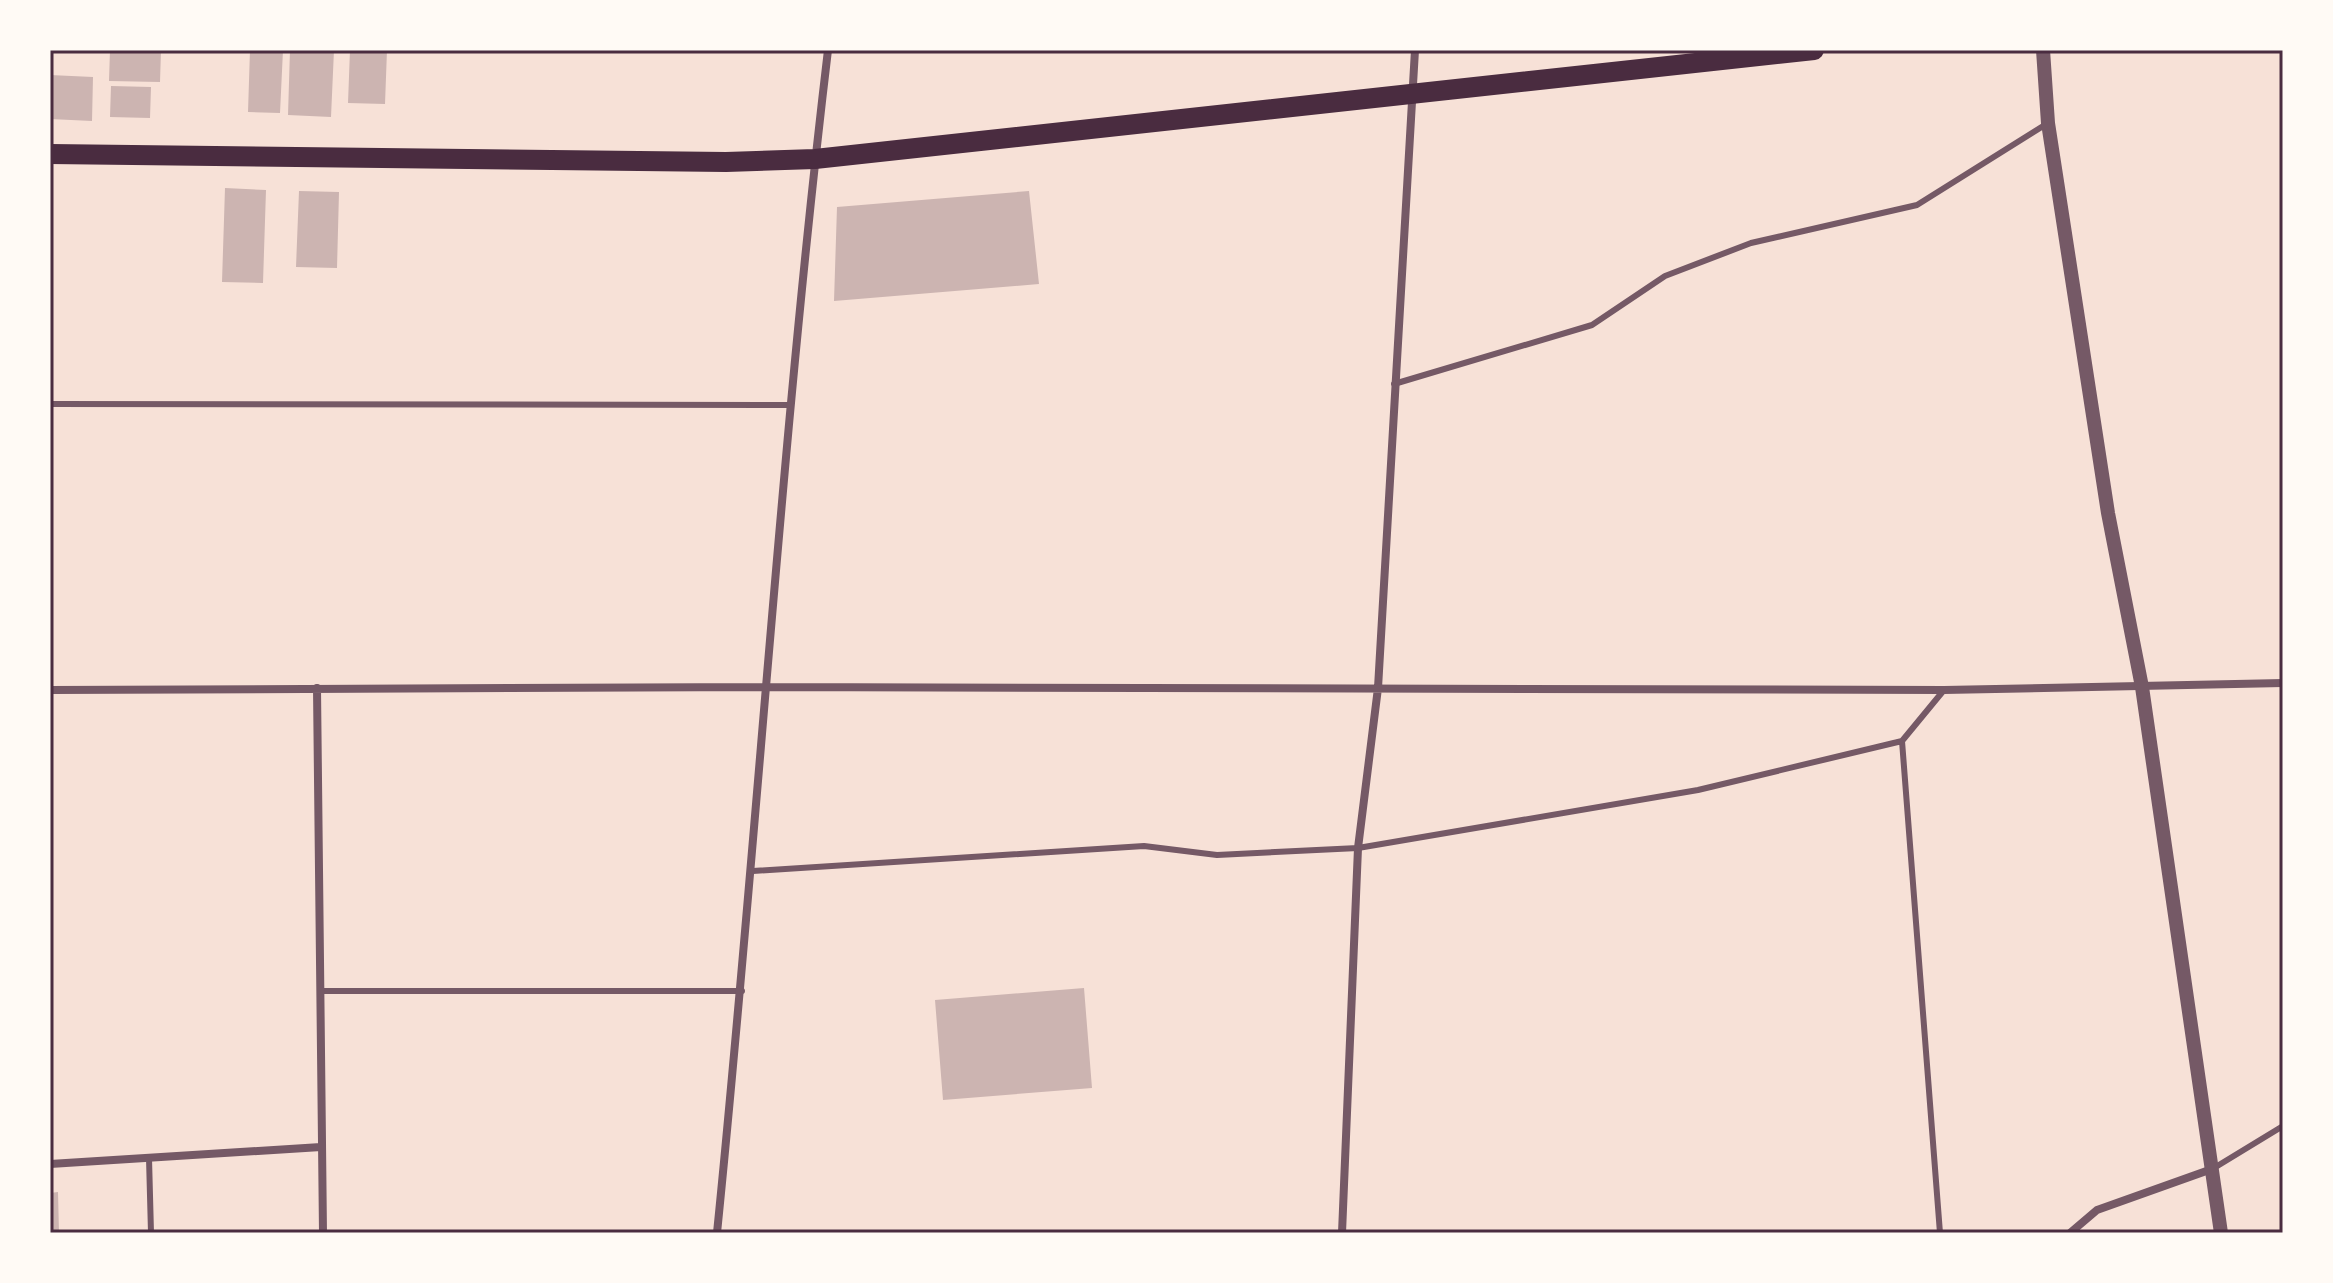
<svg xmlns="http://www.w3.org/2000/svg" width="2333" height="1283" viewBox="0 0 2333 1283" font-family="Quicksand,sans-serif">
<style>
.building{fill:#ccb4b1}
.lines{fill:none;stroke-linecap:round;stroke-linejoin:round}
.service{stroke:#755966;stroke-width:6}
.minor{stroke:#755966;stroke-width:8}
.tertiary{stroke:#755966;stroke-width:14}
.primary{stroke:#4a2c40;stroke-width:20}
.neatline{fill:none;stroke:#4a2c40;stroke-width:3}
</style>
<rect width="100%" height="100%" fill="#f7e1d7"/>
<!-- building -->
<path class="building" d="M 110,50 L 161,50 L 160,82 L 109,81 Z
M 250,50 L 283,50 L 280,113 L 248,112 Z
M 290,50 L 334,50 L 331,117 L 288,115 Z
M 350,50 L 387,50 L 385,104 L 348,103 Z
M 50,75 L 93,77 L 92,121 L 50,119 Z
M 111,86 L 151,87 L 150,118 L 110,117 Z
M 225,188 L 266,190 L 263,283 L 222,282 Z
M 299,191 L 339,192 L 337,268 L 296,267 Z
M 1029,191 L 1039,284 L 834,301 L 837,207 Z
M 1084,988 L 1092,1088 L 943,1100 L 935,1000 Z
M 58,1192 L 59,1233 L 50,1233 L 50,1193 Z"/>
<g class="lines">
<!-- service -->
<path class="service" d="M 1394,384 L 1592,325 L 1665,276 L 1751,243 L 1917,205 L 2048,123
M 50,404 L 791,405
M 1902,741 L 1940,1233
M 753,871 L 1144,846 L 1217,855 L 1358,848 L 1698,790 L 1902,741 L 1944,690
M 320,991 L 742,991
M 149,1158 L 151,1233
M 2214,1168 L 2283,1126"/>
<!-- minor -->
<path class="minor" d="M 317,688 L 323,1233
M 50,690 L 768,687 L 1944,690 L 2283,683
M 50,1164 L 321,1147
M 717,1233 C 757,839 781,443 828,50
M 1342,1233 L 1358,848 L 1378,688 L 1415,50
M 2070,1233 L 2097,1210 L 2212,1169"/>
<!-- tertiary -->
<path class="tertiary" d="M 2043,50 L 2048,123 L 2108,513 L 2142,687 L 2221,1233"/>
<!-- primary -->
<path class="primary" d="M 50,154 L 726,162 L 815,159 L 1814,50"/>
</g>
<!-- border -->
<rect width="2333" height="1283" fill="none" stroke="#fffaf5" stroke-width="104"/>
<rect x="52" y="52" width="2229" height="1179" class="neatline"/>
</svg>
